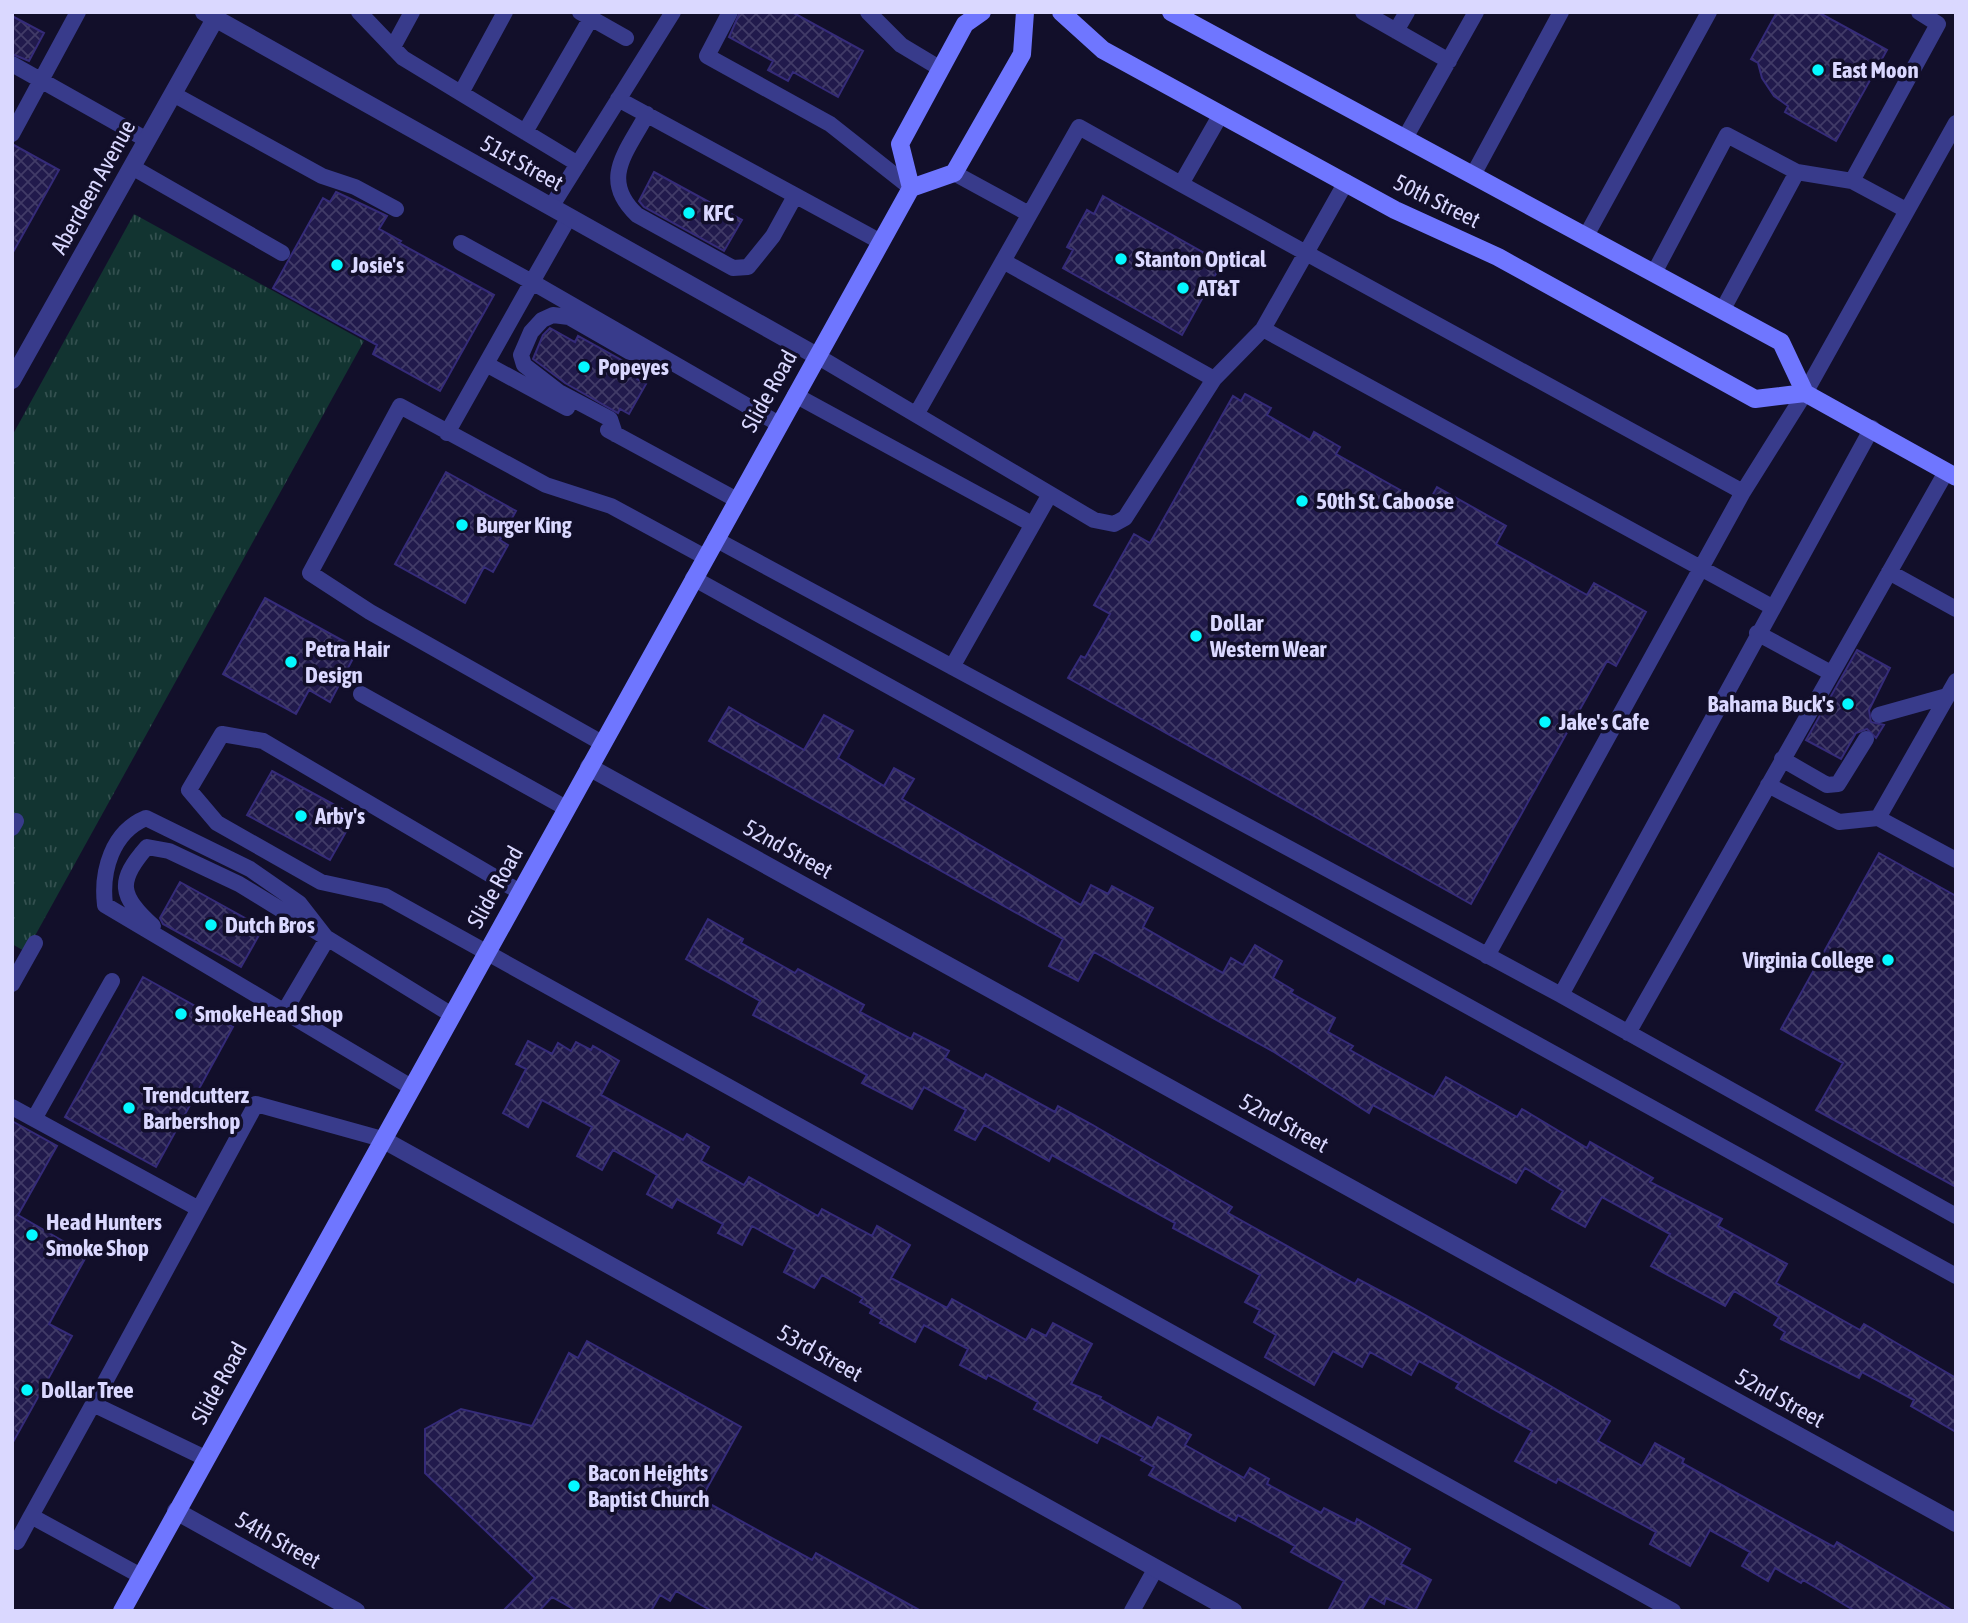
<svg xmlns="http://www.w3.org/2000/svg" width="1968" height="1623" viewBox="0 0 1968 1623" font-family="'Asap Condensed',sans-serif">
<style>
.grass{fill:url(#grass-tufts)}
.building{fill:url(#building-cross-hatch);stroke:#352b79;stroke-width:2}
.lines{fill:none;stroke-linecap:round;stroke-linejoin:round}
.service{stroke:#383b8b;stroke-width:16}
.minor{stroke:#383b8b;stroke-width:18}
.tertiary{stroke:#383b8b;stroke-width:18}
.secondary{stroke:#6f76ff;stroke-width:18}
.poi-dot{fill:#04f8ff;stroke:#120f2a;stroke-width:2.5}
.labels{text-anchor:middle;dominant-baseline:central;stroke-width:7;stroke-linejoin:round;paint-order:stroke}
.poi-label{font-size:23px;font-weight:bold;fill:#dad8ff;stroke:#120f2a;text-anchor:start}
.street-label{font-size:23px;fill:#dad8ff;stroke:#120f2a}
</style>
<defs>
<pattern id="grass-tufts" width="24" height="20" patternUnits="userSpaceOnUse" patternTransform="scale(1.75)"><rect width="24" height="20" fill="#123431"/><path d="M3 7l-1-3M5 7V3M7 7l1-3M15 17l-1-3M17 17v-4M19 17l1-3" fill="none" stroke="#345150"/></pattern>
<pattern id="building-cross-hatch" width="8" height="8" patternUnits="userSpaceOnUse" patternTransform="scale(1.75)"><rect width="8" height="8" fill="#211a4c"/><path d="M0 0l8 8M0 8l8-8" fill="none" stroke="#413b67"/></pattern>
</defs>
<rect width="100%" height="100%" fill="#120f2a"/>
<!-- grass -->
<path class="grass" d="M 134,214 L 364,341 L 26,952 L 12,944 L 12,436 Z"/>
<!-- building -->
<path class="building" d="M 740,12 L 792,12 L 863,51 L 838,97 L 793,72 L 788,81 L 768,70 L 773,61 L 729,37 Z
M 1777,12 L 1818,12 L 1887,50 L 1836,141 L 1785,112 L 1788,106 L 1774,96 L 1762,78 L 1758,63 L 1751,59 Z
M 12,16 L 44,33 L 29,61 L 12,54 Z
M 12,144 L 59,170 L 12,254 Z
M 654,172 L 742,220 L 724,251 L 644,207 L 639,201 Z
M 336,192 L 387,216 L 379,229 L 401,241 L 399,243 L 494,295 L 440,391 L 373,354 L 377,345 L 273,288 L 323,198 L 330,202 Z
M 1103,196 L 1222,263 L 1182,335 L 1063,268 L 1073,250 L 1067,247 L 1087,210 L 1094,214 Z
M 550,328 L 575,342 L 578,336 L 641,371 L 637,379 L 646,384 L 629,414 L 620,409 L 618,413 L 565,383 L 533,359 L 543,335 Z
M 1245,394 L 1271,408 L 1267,415 L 1310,440 L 1314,432 L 1340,447 L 1336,454 L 1427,505 L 1437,487 L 1506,526 L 1496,544 L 1587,595 L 1594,583 L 1646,612 L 1616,666 L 1607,661 L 1471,904 L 1068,678 L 1081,656 L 1085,658 L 1110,614 L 1094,605 L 1134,534 L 1150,543 L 1233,396 L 1241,401 Z
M 446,472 L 516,511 L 500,540 L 508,545 L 493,572 L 484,567 L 465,603 L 395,564 Z
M 265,598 L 358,649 L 330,702 L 309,690 L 296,714 L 223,674 Z
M 1857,650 L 1890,668 L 1869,710 L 1871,722 L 1884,725 L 1876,738 L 1867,729 L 1856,733 L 1841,759 L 1806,740 Z
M 729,707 L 804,750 L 824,715 L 853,731 L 838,758 L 884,786 L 894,768 L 914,779 L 902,799 L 1081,905 L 1091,885 L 1108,894 L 1112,886 L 1153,908 L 1143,927 L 1223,973 L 1231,958 L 1243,965 L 1255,945 L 1282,961 L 1273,978 L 1293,990 L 1291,993 L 1335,1018 L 1328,1032 L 1353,1046 L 1350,1050 L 1434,1097 L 1446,1077 L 1517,1117 L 1522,1109 L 1587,1148 L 1590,1142 L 1653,1178 L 1650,1182 L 1722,1219 L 1718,1226 L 1787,1264 L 1776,1283 L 1860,1330 L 1864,1324 L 1956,1378 L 1956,1432 L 1911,1406 L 1914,1400 L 1862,1372 L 1859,1378 L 1781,1339 L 1785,1332 L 1774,1325 L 1779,1317 L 1734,1291 L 1725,1306 L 1651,1266 L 1670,1234 L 1602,1197 L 1585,1227 L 1552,1209 L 1563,1191 L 1525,1168 L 1516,1183 L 1373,1105 L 1369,1113 L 1274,1052 L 1094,952 L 1078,981 L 1049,966 L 1063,939 L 709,741 Z
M 272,771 L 355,816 L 330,860 L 247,815 Z
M 1879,853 L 1956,896 L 1956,1187 L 1816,1110 L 1843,1063 L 1781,1029 Z
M 180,882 L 263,928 L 241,967 L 163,924 L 160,918 Z
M 708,919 L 743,939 L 741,943 L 795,973 L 798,969 L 864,1005 L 860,1012 L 911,1039 L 914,1033 L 949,1051 L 945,1058 L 983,1079 L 986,1074 L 1055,1112 L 1058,1106 L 1091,1124 L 1232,1207 L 1228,1213 L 1355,1284 L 1358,1279 L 1407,1305 L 1542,1381 L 1610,1421 L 1598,1441 L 1642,1466 L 1655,1443 L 1684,1459 L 1682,1463 L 1834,1547 L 1837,1542 L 1953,1611 L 1855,1611 L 1803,1580 L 1801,1583 L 1775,1568 L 1768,1581 L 1742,1566 L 1750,1552 L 1710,1530 L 1690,1566 L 1650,1544 L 1656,1532 L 1558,1479 L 1556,1483 L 1515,1461 L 1532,1431 L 1456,1388 L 1459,1383 L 1419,1361 L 1411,1375 L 1370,1352 L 1362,1367 L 1333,1351 L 1314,1385 L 1265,1357 L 1276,1335 L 1254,1322 L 1260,1310 L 1245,1302 L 1260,1275 L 1173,1228 L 1175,1223 L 1052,1155 L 1049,1161 L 984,1125 L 975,1140 L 955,1130 L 966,1110 L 924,1087 L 912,1109 L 862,1083 L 867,1075 L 753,1015 L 760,1001 L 686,959 Z
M 143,977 L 233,1027 L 156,1167 L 65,1117 Z
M 528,1041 L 552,1054 L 558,1043 L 571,1051 L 576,1042 L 591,1050 L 593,1046 L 619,1061 L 601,1095 L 683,1140 L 687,1134 L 709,1147 L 701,1161 L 744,1185 L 749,1177 L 818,1216 L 822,1209 L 872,1236 L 877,1226 L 910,1245 L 891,1278 L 947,1308 L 952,1299 L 1026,1340 L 1032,1329 L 1046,1336 L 1053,1323 L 1092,1344 L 1071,1384 L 1101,1397 L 1100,1399 L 1152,1428 L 1158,1417 L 1191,1435 L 1185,1445 L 1244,1478 L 1250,1468 L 1269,1479 L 1267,1484 L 1321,1513 L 1324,1508 L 1355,1524 L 1357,1519 L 1410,1549 L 1401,1564 L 1431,1580 L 1415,1611 L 1386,1598 L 1384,1604 L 1370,1596 L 1361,1611 L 1328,1611 L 1344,1581 L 1291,1552 L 1295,1546 L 1238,1515 L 1235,1521 L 1149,1475 L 1154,1467 L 1141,1460 L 1143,1457 L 1101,1435 L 1097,1443 L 1034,1409 L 1038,1402 L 988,1375 L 986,1379 L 960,1365 L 968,1349 L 924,1325 L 915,1342 L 880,1323 L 882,1320 L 870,1313 L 872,1309 L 860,1302 L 863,1298 L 822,1275 L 814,1288 L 784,1272 L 795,1250 L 752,1226 L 742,1245 L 718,1233 L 723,1224 L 677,1199 L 672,1208 L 647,1194 L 657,1175 L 613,1150 L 602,1170 L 577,1156 L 592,1127 L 542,1100 L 528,1127 L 503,1113 L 526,1069 L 516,1064 Z
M 12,1121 L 57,1146 L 18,1215 L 87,1255 L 49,1324 L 72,1336 L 12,1444 Z
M 587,1341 L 741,1427 L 701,1499 L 812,1560 L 816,1553 L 921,1611 L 712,1611 L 676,1591 L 670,1601 L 660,1595 L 651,1611 L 577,1611 L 552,1597 L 539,1611 L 503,1611 L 535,1578 L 425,1473 L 425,1429 L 461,1409 L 532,1426 L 569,1353 L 578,1358 Z"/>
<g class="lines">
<!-- service -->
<path class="service" d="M 359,12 L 403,58 L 578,164
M 580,12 L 626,38
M 730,12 L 707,56 L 830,124 L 911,188
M 868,12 L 901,45 L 941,69
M 1363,12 L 1449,61
M 1396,31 L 1407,12
M 393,47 L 412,12
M 12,64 L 147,140
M 461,93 L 505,12
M 173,94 L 322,176 L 355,187 L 396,209
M 618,99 L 881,242
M 647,114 C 627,152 599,179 637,215 L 733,268 L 748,267 L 773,236 L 795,196
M 525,132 L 591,18
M 12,134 L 78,12
M 1405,138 L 1476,12
M 132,167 L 282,253
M 1797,172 L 1852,181 L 1906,210
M 954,173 L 1029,214
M 1473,175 L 1561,12
M 1852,181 L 1938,24 L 1919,12
M 1181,184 L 1306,253 L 1346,182
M 551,207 L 673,12
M 569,217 L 532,282 L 779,424
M 1586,236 L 1709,12
M 1003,261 L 1214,379
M 1654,273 L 1727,135 L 1797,172 L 1723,309
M 1263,329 L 1772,607
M 817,356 L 1094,520 L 1114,524 L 1125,518 L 1214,379 L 1263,329 L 1306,253 L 1743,492
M 486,364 L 567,408
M 795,395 L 1032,524
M 917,413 L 1079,127 L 1181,184 L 1221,114
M 608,430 L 737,500
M 447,433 L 532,282 L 461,243
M 615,434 L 610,419 L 559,392 L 524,365 L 521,355 L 531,332 L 542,320 L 553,315 L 569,317 L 630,352 L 651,354
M 715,539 L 1561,995 L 1872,428
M 1889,572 L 1956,609
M 693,578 L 1956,1276
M 1757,633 L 1831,673
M 952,667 L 1050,494
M 361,694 L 566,808
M 1879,715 L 1947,696
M 602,743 L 370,612 L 310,573 L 400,406 L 546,485 L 611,506 L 705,557
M 1782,759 L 1827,785 L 1838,784 L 1866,739
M 1768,785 L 1839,822 L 1878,818 L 1956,860
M 1878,818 L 1956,681
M 12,828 L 16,821
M 520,892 L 263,741 L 222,734 L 189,790 L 217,823 L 321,882 L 385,896 L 1673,1611
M 153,926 C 119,896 117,881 147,847 L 169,851 L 239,884 L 452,1015
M 327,939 L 299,903 L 250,869 L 146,818 C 112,832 101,871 105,905 L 411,1087
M 1487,956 L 1743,492 L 1805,393 L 1956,123
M 12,984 L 35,943
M 1561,995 L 1956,1216
M 284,1012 L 327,939
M 1628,1033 L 1946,472
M 12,1107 L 199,1209
M 34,1119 L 112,981
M 93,1404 L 256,1104 L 382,1139
M 12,1539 L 17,1542 L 31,1516
M 141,1576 L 31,1516 L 93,1404 L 205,1458
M 1132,1611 L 1156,1568"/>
<!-- minor -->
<path class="minor" d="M 204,12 L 817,356
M 12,380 L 215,19
M 589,767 L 1956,1523
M 382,1139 L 1233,1611"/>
<!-- tertiary -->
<path class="tertiary" d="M 176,1511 L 356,1611"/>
<!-- secondary -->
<path class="secondary" d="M 1061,12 L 1103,50 L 1395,210 L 1498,257 L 1755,399 L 1805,393 L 1956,477
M 1171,12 L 1781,342 L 1805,393
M 911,188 L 900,144 L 965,24 L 982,12
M 122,1611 L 911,188 L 954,173 L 1022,54 L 1025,12"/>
</g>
<!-- markers -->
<g class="poi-dot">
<circle cx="1818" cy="70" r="7"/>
<circle cx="689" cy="213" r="7"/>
<circle cx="1121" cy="259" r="7"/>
<circle cx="337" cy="265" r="7"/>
<circle cx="1183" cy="288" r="7"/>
<circle cx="584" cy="367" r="7"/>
<circle cx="1302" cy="501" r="7"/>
<circle cx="462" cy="525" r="7"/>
<circle cx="1196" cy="636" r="7"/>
<circle cx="291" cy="662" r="7"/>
<circle cx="1848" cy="704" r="7"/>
<circle cx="1545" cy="722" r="7"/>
<circle cx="301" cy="816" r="7"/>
<circle cx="211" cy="925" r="7"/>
<circle cx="1888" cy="960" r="7"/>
<circle cx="181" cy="1014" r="7"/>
<circle cx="129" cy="1108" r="7"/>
<circle cx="32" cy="1235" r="7"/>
<circle cx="27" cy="1390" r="7"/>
<circle cx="574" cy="1486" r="7"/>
</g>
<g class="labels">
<!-- poi labels -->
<g class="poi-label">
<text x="1832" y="70">East Moon</text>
<text x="703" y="213">KFC</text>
<text x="1135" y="259">Stanton Optical</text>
<text x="351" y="265">Josie's</text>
<text x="1197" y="288">AT&amp;T</text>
<text x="598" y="367">Popeyes</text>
<text x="1316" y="501">50th St. Caboose</text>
<text x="476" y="525">Burger King</text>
<text x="1210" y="623">Dollar<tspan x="1210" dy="26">Western Wear</tspan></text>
<text x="305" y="649">Petra Hair<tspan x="305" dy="26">Design</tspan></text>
<text x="1834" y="704" text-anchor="end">Bahama Buck's</text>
<text x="1559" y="722">Jake's Cafe</text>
<text x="315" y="816">Arby's</text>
<text x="225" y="925">Dutch Bros</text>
<text x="1874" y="960" text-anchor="end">Virginia College</text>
<text x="195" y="1014">SmokeHead Shop</text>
<text x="143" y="1095">Trendcutterz<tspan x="143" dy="26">Barbershop</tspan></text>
<text x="46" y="1222">Head Hunters<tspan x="46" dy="26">Smoke Shop</tspan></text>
<text x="41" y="1390">Dollar Tree</text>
<text x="588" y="1473">Bacon Heights<tspan x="588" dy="26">Baptist Church</tspan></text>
</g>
<!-- street labels -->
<g class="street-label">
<text transform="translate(522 163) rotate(29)">51st Street</text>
<text transform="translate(93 187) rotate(-61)">Aberdeen Avenue</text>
<text transform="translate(1437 201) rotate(26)">50th Street</text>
<text transform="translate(769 391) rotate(-61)">Slide Road</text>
<text transform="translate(788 849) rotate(29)">52nd Street</text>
<text transform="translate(495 887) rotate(-61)">Slide Road</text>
<text transform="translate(1284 1123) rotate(29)">52nd Street</text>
<text transform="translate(820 1353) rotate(29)">53rd Street</text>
<text transform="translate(219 1383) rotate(-61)">Slide Road</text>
<text transform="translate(1780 1398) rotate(29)">52nd Street</text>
<text transform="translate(278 1540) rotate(29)">54th Street</text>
</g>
</g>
<!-- border -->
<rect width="1968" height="1623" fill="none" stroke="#dad8ff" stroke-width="28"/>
</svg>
